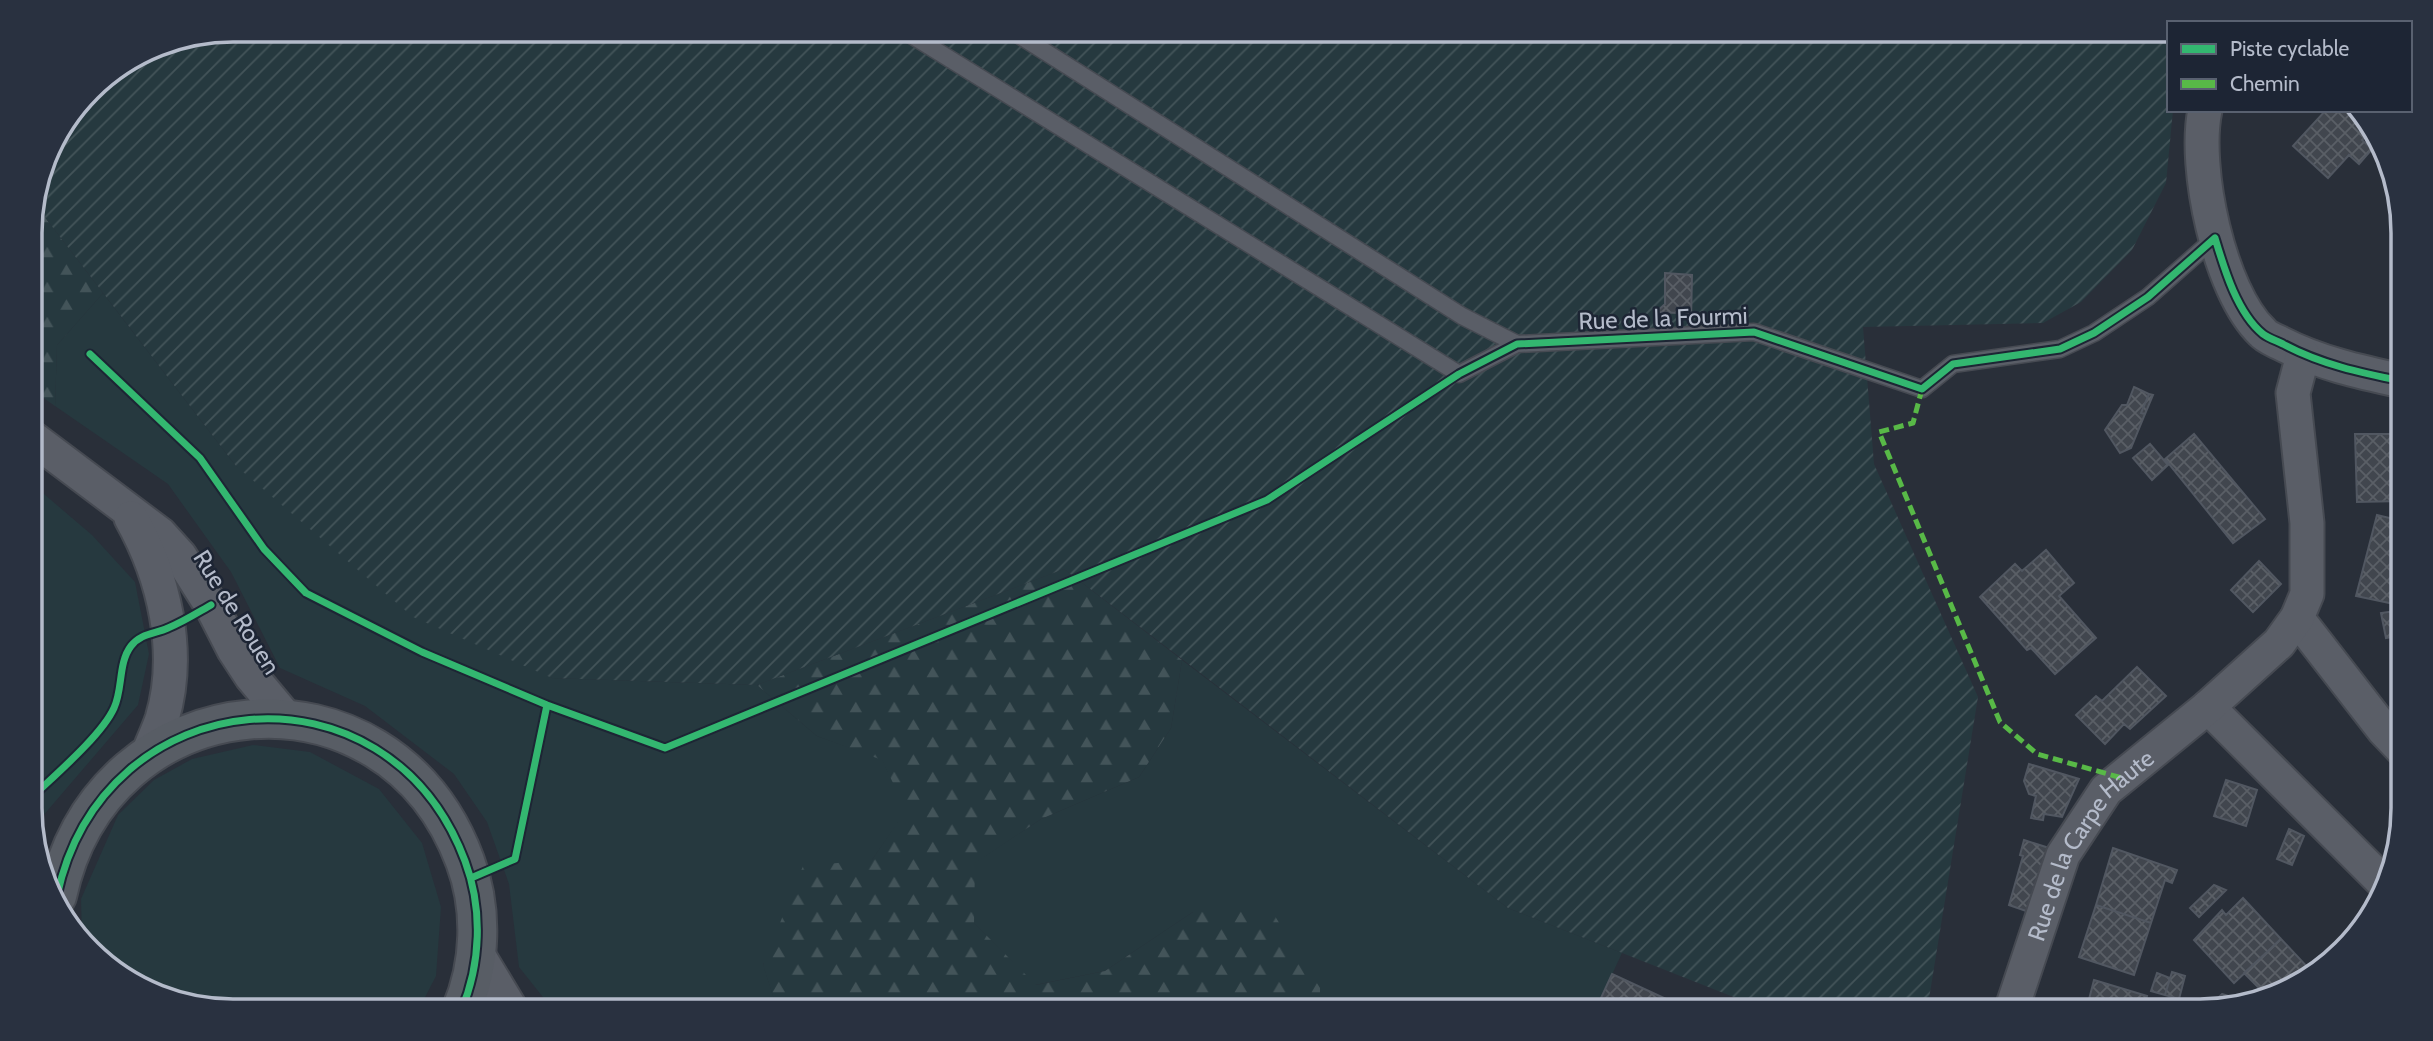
<svg xmlns="http://www.w3.org/2000/svg" width="2433" height="1041" viewBox="0 0 2433 1041" font-family="Cabin,sans-serif">
<style>
.grass{fill:#26393f}
.forest{fill:url(#forest-firs)}
.garden{fill:url(#garden-furrows)}
.building{fill:url(#building-cross-hatch);stroke:#515761;stroke-width:2}
.lines{fill:none;stroke-linecap:round;stroke-linejoin:round}
.lane-casing{stroke:#464a52;stroke-width:19}
.street-casing{stroke:#464a52;stroke-width:37}
.secondary-casing{stroke:#464a52;stroke-width:42}
.lane{stroke:#5a5e67;stroke-width:16}
.street{stroke:#5a5e67;stroke-width:33}
.secondary{stroke:#585d65;stroke-width:38}
.quiet{stroke:#58b947;stroke-width:5;stroke-dasharray:10 5;stroke-linecap:butt}
.cycleway-casing{stroke:#1d2534;stroke-width:11}
.cycleway{stroke:#33b770;stroke-width:7}
.labels{text-anchor:middle;dominant-baseline:central;stroke-width:5;stroke-linejoin:round;paint-order:stroke}
.street-label{font-size:24px;fill:#b4bbca;stroke:#1d2534}
.rim{fill:none;stroke:#b4bbca;stroke-width:3.5}
</style>
<defs>
<pattern id="forest-firs" width="22" height="20" patternUnits="userSpaceOnUse" patternTransform="scale(1.75)"><rect width="22" height="20" fill="#26393f"/><path d="M5 1l3.5 6h-7zM16 11l3.5 6h-7z" fill="#435459"/></pattern>
<pattern id="garden-furrows" width="10" height="10" patternUnits="userSpaceOnUse" patternTransform="scale(1.75)"><rect width="10" height="10" fill="#26393f"/><path d="M-1 1l2-2M0 10L10 0M9 11l2-2" fill="none" stroke="#435459"/></pattern>
<pattern id="building-cross-hatch" width="8" height="8" patternUnits="userSpaceOnUse" patternTransform="scale(1.75)"><rect width="8" height="8" fill="#41464e"/><path d="M0 0l8 8M0 8l8-8" fill="none" stroke="#5a5f66"/></pattern>
</defs>
<rect width="100%" height="100%" fill="#292f39"/>
<!-- grass -->
<path class="grass" d="M 103,293 L 236,466 L 552,678 L 757,685 L 817,736 L 882,759 L 907,810 L 872,860 L 763,964 L 778,1011 L 554,1011 L 519,967 L 509,884 L 487,822 L 454,774 L 365,706 L 280,668 L 231,572 L 168,484 L 55,406 L 57,345 Z
M 31,483 L 92,535 L 135,582 L 149,654 L 138,705 L 36,824 L 32,827 Z
M 1182,660 L 1508,908 L 1622,953 L 1595,1011 L 1320,1011 L 1320,988 L 1193,912 L 1105,971 L 1035,985 L 974,923 L 974,863 L 1041,819 L 1139,777 L 1171,728 Z
M 253,745 L 310,752 L 379,789 L 422,843 L 441,907 L 436,976 L 418,1011 L 233,1011 L 156,996 L 82,940 L 81,899 L 118,815 L 154,780 L 192,759 Z"/>
<!-- forest -->
<path class="forest" d="M 35,201 L 44,216 L 103,293 L 57,345 L 55,406 L 31,389 L 30,220 Z
M 1064,569 L 1182,660 L 1171,728 L 1139,777 L 1041,819 L 975,863 L 974,923 L 1036,985 L 1105,971 L 1193,912 L 1268,905 L 1320,988 L 1320,1011 L 778,1011 L 763,965 L 803,866 L 872,860 L 906,810 L 882,760 L 817,736 L 757,685 Z"/>
<!-- garden -->
<path class="garden" d="M 233,30 L 2169,30 L 2169,110 L 2173,110 L 2166,183 L 2132,250 L 2081,302 L 2043,323 L 1863,327 L 1874,464 L 1978,697 L 1927,1011 L 1769,1011 L 1508,908 L 1064,569 L 757,685 L 552,678 L 413,617 L 236,466 L 44,216 L 35,201 L 51,143 L 99,81 L 156,45 Z"/>
<!-- building -->
<path class="building" d="M 2326,110 L 2361,110 L 2370,131 L 2362,140 L 2372,149 L 2359,164 L 2349,155 L 2328,178 L 2293,146 Z
M 1665,273 L 1692,275 L 1691,321 L 1678,313 L 1656,312 L 1665,304 Z
M 2134,387 L 2149,394 L 2141,413 L 2145,414 L 2131,448 L 2120,453 L 2105,430 L 2122,405 L 2127,405 Z
M 2149,394 L 2153,395 L 2145,414 L 2141,413 Z
M 2194,434 L 2265,519 L 2233,543 L 2165,459 Z
M 2355,434 L 2402,434 L 2402,501 L 2357,502 Z
M 2150,444 L 2168,465 L 2152,480 L 2133,458 Z
M 2377,515 L 2402,521 L 2403,589 L 2399,605 L 2356,596 Z
M 2046,550 L 2074,583 L 2059,596 L 2096,638 L 2055,674 L 2031,648 L 2027,650 L 1980,597 L 2015,564 L 2022,571 Z
M 2259,561 L 2281,584 L 2253,612 L 2231,590 Z
M 2403,610 L 2403,635 L 2386,638 L 2381,613 Z
M 2137,667 L 2166,696 L 2130,729 L 2124,724 L 2105,744 L 2076,715 L 2096,696 L 2102,701 Z
M 2029,764 L 2079,779 L 2062,817 L 2044,814 L 2043,820 L 2031,818 L 2036,796 L 2029,794 L 2024,781 Z
M 2226,780 L 2257,790 L 2246,826 L 2214,816 Z
M 2289,829 L 2304,836 L 2292,865 L 2277,859 Z
M 2024,840 L 2049,848 L 2029,912 L 2009,905 L 2023,856 L 2020,855 Z
M 2113,848 L 2177,870 L 2172,883 L 2165,880 L 2151,923 L 2096,905 Z
M 2214,885 L 2226,890 L 2199,917 L 2190,908 Z
M 2243,898 L 2281,939 L 2234,983 L 2194,940 L 2222,910 L 2226,915 Z
M 2096,905 L 2151,923 L 2134,975 L 2079,957 Z
M 2348,928 L 2354,930 L 2343,943 Z
M 2281,939 L 2313,973 L 2263,992 L 2244,973 Z
M 2172,972 L 2185,976 L 2179,999 L 2165,995 Z
M 2157,973 L 2170,978 L 2165,995 L 2151,991 Z
M 1612,974 L 1692,1011 L 1595,1011 Z
M 2094,980 L 2147,996 L 2143,1011 L 2086,1011 Z
M 2222,994 L 2242,1000 L 2216,1010 L 2208,1007 Z"/>
<g class="lines">
<!-- lane casing -->
<g class="lane-casing">
<path id="lane" d="M 903,30 L 1459,374 L 1517,344
M 1011,30 L 1462,316 L 1517,344 L 1754,332 L 1922,389 L 1953,364 L 2060,349 L 2094,333 L 2148,297 L 2215,238"/>
</g>
<!-- street casing -->
<g class="street-casing">
<g id="street">
<path d="M 2205,110 C 2193,167 2219,291 2262,332 C 2266,337 2274,340 2280,343 C 2319,363 2360,372 2402,381"/>
<path d="M 31,437 L 160,534 L 180,556 L 211,605 L 234,650 L 251,676 L 287,719"/>
<path d="M 131,518 C 164,577 182,652 162,719 C 158,731 152,743 148,754"/>
<path d="M 2297,618 L 2383,729 L 2403,750"/>
<path d="M 2208,707 L 2387,886"/>
<path d="M 477,953 L 512,1011"/>
<path id="s1" d="M 2011,1011 L 2063,855 L 2106,790 L 2208,707 L 2279,643 L 2297,618 L 2307,594 L 2307,523 L 2293,393 L 2303,355"/>
</g>
</g>
<!-- secondary casing -->
<g class="secondary-casing">
<path id="secondary" d="M 57,896 C 103,679 388,654 465,861 C 483,909 481,964 461,1011"/>
</g>
<!-- lane -->
<use href="#lane" class="lane"/>
<!-- street -->
<use href="#street" class="street"/>
<!-- secondary -->
<use href="#secondary" class="secondary"/>
<!-- quiet -->
<path class="quiet" d="M 1922,389 L 1913,423 L 1879,432 L 2000,722 L 2037,754 L 2122,778"/>
<!-- cycleway casing -->
<g class="cycleway-casing">
<path id="cycleway" d="M 90,354 L 200,458 L 264,549 L 306,593 L 422,652 L 547,705 L 665,748 L 1267,500 L 1459,374 L 1517,344 L 1754,332 L 1922,389 L 1953,364 L 2060,349 L 2094,333 L 2148,297 L 2215,238 C 2224,268 2237,313 2263,334 C 2268,338 2277,341 2283,344 C 2320,364 2361,373 2402,381
M 31,798 C 54,776 102,735 114,708 C 123,689 118,663 131,646 C 141,633 155,634 168,628 C 183,622 197,613 211,605
M 471,878 L 515,859 L 547,705
M 57,896 C 103,679 388,654 465,861 C 483,909 481,964 461,1011"/>
</g>
<!-- cycleway -->
<use href="#cycleway" class="cycleway"/>
</g>
<g class="labels">
<!-- street labels -->
<g class="street-label">
<text transform="translate(1663 318) rotate(-2)">Rue de la Fourmi</text>
<text transform="translate(237 612) rotate(58)">Rue de Rouen</text>
<text stroke="none"><textPath href="#s1" startOffset="187">Rue de la Carpe Haute</textPath></text>
</g>
</g>
<!-- crop -->
<path d="M0 0H2433V1041H0ZM233 42H2200A191 191 0 0 1 2391 233V808A191 191 0 0 1 2200 999H233A191 191 0 0 1 42 808V233A191 191 0 0 1 233 42Z" fill="#293140" fill-rule="evenodd"/>
<path class="rim" d="M233 42H2200A191 191 0 0 1 2391 233V808A191 191 0 0 1 2200 999H233A191 191 0 0 1 42 808V233A191 191 0 0 1 233 42Z"/>
<!-- legend -->
<rect x="2167" y="21" width="245" height="91" fill="#1d2534" stroke="#596170" stroke-width="2"/>
<rect x="2181" y="44" width="35" height="10" fill="#33b770" stroke="#596170" stroke-width="2"/>
<text x="2230" y="56" font-size="21" fill="#b4bbca">Piste cyclable</text>
<rect x="2181" y="79" width="35" height="10" fill="#58b947" stroke="#596170" stroke-width="2"/>
<text x="2230" y="91" font-size="21" fill="#b4bbca">Chemin</text>
</svg>
